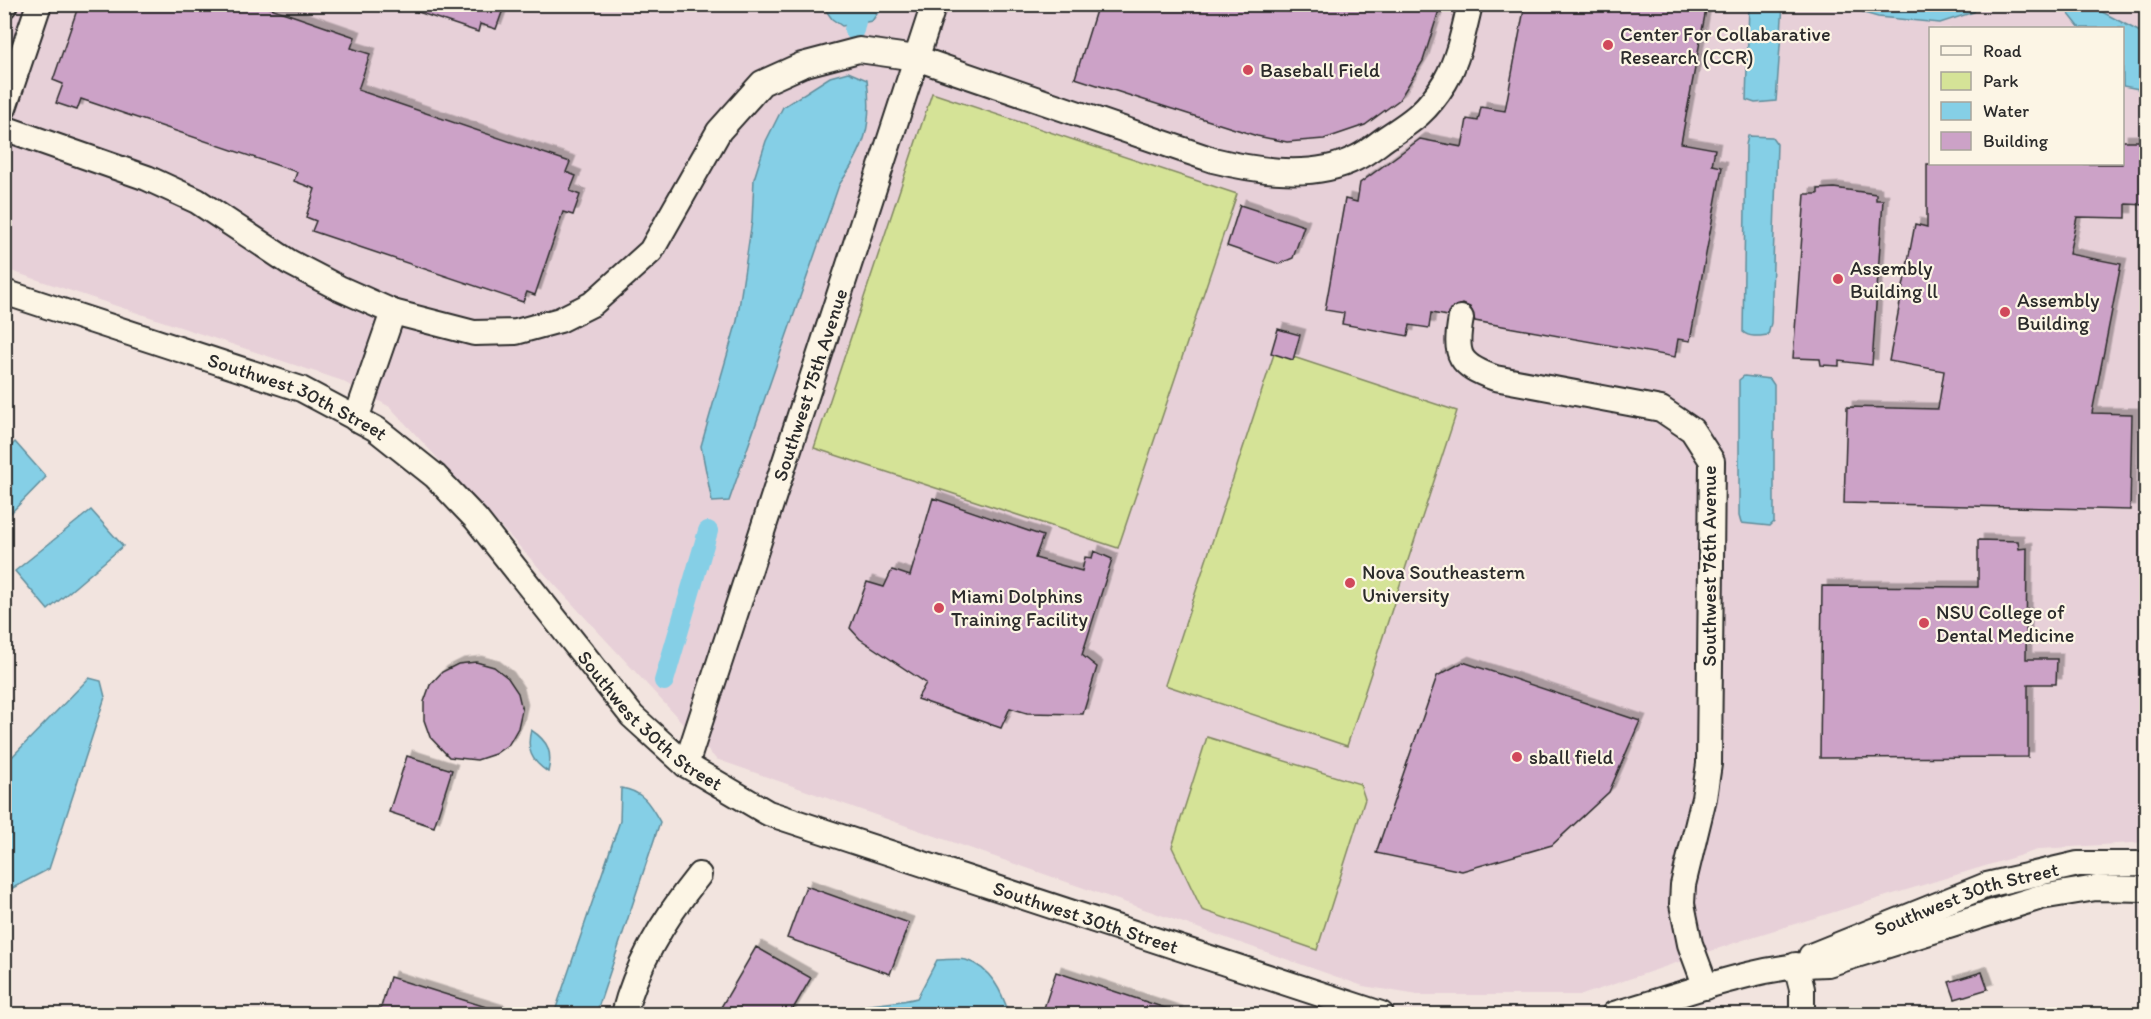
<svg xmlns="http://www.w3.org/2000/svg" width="2151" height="1019" viewBox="0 0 2151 1019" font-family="Itim,sans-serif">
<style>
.built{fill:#e7d0d8;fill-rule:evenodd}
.green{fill:#d5e397;stroke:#808761;stroke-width:1.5}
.water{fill:#85cfe6;stroke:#618d9b;stroke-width:1.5}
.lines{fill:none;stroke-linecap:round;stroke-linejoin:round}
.canal{stroke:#85cfe6;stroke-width:20}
.building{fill:#cca2c7;stroke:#2b2b2b;stroke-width:1.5;filter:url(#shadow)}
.minor-casing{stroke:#2b2b2b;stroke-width:28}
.minor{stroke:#fcf5e5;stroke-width:24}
.poi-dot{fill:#d1495b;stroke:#fcf5e5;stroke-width:2}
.labels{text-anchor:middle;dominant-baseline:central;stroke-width:4.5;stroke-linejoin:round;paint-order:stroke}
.poi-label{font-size:20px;fill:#2b2b2b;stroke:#fcf5e5;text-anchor:start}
.street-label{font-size:20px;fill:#2b2b2b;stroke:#fcf5e5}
</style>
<defs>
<filter id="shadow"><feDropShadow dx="5.5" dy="-5.5" stdDeviation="0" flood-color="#0004"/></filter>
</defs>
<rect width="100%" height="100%" fill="#f2e4df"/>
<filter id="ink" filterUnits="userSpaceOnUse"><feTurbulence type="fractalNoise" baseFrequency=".0167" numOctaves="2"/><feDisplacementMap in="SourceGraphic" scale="12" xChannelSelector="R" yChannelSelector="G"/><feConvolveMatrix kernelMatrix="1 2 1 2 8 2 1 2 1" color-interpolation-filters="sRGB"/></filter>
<g filter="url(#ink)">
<!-- built -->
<path class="built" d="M 5,5 L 2146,5 L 2146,842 L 2041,849 L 1755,936 L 1582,995 L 1418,995 L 1363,986 L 716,759 L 390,407 L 340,380 L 5,269 ZM 1930,28 L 2122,28 L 2122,164 L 1930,164 Z"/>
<!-- green -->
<path class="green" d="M 932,93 L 1237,194 L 1118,548 L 814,448 Z
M 1275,351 L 1457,411 L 1347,746 L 1165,685 Z
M 1207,737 L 1360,784 L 1365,799 L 1317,950 L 1202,910 L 1172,847 Z"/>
<!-- water -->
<path class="water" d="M 822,5 L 883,4 L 883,5 L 872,21 L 842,26 L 832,19 Z
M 1749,5 L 1783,5 L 1776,101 L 1755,103 L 1746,100 Z
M 1854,5 L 1978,5 L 1974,12 L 1940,23 L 1878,17 L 1864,13 Z
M 2066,5 L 2089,5 L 2146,35 L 2146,94 L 2139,89 L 2123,86 L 2122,28 L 2080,28 L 2065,9 Z
M 848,72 L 867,80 C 873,125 865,148 839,185 L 729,501 L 712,502 L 701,446 L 737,321 L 752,221 L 754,179 L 766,141 L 783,107 L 830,77 Z
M 1748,136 L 1772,137 L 1777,144 L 1771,323 L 1768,335 C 1760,336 1750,338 1743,332 L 1746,145 Z
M 1744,376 L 1770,379 L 1774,385 L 1774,522 L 1770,526 L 1741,523 L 1739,516 L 1739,380 Z
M 15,442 L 46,477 L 5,519 L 5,452 Z
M 91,510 L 123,546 L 48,610 L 15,571 Z
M 89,678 L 101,681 L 105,697 L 49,869 L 5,892 L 5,764 Z
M 531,730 C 548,741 553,752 548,772 C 531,761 526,749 531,730 Z
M 621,788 C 643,791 650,804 660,822 L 596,1014 L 554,1014 L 620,821 Z
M 937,960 C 946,960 958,958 966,960 C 991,968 1002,992 1009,1014 L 837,1014 C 861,1002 891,1005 917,998 Z"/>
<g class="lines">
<!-- canal -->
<path class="canal" d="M 854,30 L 860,4
M 664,681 L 708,531"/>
</g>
<!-- building -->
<path class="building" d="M 79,4 L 259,4 L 355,37 L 351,48 L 370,54 L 358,90 L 570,162 L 566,172 L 576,176 L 570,191 L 580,195 L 573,215 L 563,212 L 535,295 L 527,292 L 523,302 L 312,231 L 316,221 L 306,217 L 315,189 L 294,181 L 297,172 L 81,99 L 77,110 L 56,103 L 63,84 L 53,80 Z
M 403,4 L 505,4 L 496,29 L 480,24 L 478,32 L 403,7 Z
M 1098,4 L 1441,4 L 1423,61 L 1399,100 L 1365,125 L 1324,139 L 1287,142 L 1257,136 L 1075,78 Z
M 1525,4 L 1707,4 L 1681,143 L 1715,149 L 1712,165 L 1722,167 L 1690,341 L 1678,339 L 1675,357 L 1475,321 L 1470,307 L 1463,304 L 1450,309 L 1447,316 L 1431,313 L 1429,328 L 1410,325 L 1408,336 L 1342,324 L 1344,313 L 1325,310 L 1345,199 L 1357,202 L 1360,183 L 1420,139 L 1462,147 L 1467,119 L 1478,121 L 1481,107 L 1505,111 Z
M 2122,141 L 2146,141 L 2146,205 L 2126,204 L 2126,218 L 2077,217 L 2069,254 L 2121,264 L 2092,413 L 2132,414 L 2130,510 L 1844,503 L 1847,407 L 1938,409 L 1944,371 L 1889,361 L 1915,224 L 1927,227 L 1927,164 L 2122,164 Z
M 1834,188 L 1876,194 L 1876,200 L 1883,200 L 1872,365 L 1839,361 L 1839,366 L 1821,365 L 1820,359 L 1793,358 L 1805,194 L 1818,194 L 1818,189 Z
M 1240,205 L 1304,226 L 1293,258 L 1279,264 L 1227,246 Z
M 1278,329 L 1300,335 L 1293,360 L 1271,353 Z
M 933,498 L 1043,536 L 1035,558 L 1082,571 L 1085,557 L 1092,558 L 1094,551 L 1112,559 L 1082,655 L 1097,667 L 1083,714 L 1027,713 L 1010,708 L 1001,728 L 917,699 L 926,683 L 860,639 L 850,628 L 867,582 L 884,587 L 892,570 L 910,576 Z
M 1978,540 L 2018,541 L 2019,549 L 2027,548 L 2026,659 L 2057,659 L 2056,684 L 2028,684 L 2028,757 L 1820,758 L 1822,586 L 1978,587 Z
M 476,662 L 494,667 L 508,678 L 518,693 L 522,710 L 518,728 L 509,744 L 495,754 L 477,760 L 449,757 L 430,737 L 424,720 L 424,702 L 430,685 L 442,672 L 458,664 Z
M 1463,662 L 1640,721 L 1609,792 L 1552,845 L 1462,871 L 1376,853 L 1437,676 Z
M 407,756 L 452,770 L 434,827 L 389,812 Z
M 806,886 L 909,923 L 890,974 L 787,938 Z
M 756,947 L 811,978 L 790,1014 L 717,1014 Z
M 1056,972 L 1177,1012 L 1176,1014 L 1042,1014 Z
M 1982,972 L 1988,989 L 1955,999 L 1949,982 Z
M 390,977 L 499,1011 L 498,1014 L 379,1014 Z"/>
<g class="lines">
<!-- minor casing -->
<g class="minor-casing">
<g id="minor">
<path d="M 4,6 L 5,4"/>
<path d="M 4,108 L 39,4"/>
<path d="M 4,128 L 147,178 L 197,201 L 289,262 L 339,288 L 393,312 L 474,333 L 516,332 L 560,320 L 592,304 L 651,251 L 719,131 L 762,83 L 802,65 L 859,50 L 916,58 L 1213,160 C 1257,171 1314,180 1356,158 C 1367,153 1376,145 1386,138 C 1414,120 1427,111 1445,82 C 1458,60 1464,30 1470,4"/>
<path id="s1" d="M 4,292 L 301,389 L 376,429 L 435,476 L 476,519 L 632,716 L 686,765 L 768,813 L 1381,1014"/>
<path d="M 1461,318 C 1454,356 1459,365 1495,378 L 1661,409 L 1692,430 L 1712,461 L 1709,764 L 1704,798 L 1683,885 L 1682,904 L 1690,944 L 1706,987"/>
<path d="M 356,419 L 393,312"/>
<path id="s2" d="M 686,765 L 934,4"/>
<path id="s3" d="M 1811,956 L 1987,885 L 2078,864 L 2146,864"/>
<path d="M 1796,965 L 1802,989 L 1802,1014"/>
<path d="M 624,1014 C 637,962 666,916 699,875"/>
<path d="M 1614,1014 C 1684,995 1754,965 1828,964 L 2041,897 L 2096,888 L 2146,889"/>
</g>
</g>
<!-- minor -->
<use href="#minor" class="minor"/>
</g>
</g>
<!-- markers -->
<g class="poi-dot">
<circle cx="1608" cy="45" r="6"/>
<circle cx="1248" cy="70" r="6"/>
<circle cx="1838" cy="279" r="6"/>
<circle cx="2005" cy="312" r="6"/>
<circle cx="1350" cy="583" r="6"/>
<circle cx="939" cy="608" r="6"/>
<circle cx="1924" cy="623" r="6"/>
<circle cx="1517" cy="757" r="6"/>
</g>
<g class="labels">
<!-- poi labels -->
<g class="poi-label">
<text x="1620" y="34">Center For Collabarative<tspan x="1620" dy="23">Research (CCR)</tspan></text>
<text x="1260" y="70">Baseball Field</text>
<text x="1850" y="268">Assembly<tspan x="1850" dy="23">Building ll</tspan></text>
<text x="2017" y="300">Assembly<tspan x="2017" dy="23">Building</tspan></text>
<text x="1362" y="572">Nova Southeastern<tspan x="1362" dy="23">University</tspan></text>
<text x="951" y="596">Miami Dolphins<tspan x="951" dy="23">Training Facility</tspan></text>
<text x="1936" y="612">NSU College of<tspan x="1936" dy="23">Dental Medicine</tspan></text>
<text x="1529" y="757">sball field</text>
</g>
<!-- street labels -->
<g class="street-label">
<text stroke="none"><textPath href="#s2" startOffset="400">Southwest 75th Avenue</textPath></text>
<text stroke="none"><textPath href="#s1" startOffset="312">Southwest 30th Street</textPath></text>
<text transform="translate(1709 566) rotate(-90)">Southwest 76th Avenue</text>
<text stroke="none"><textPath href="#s1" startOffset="800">Southwest 30th Street</textPath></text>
<text stroke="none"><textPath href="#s3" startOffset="166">Southwest 30th Street</textPath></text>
<text stroke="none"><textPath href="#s1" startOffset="1286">Southwest 30th Street</textPath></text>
</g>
</g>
<!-- margin -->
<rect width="2151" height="1019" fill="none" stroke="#fcf5e5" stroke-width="24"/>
<rect x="12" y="12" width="2127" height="995" fill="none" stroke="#2b2b2b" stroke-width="2" filter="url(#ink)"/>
<!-- legend -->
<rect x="1929" y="27" width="195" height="138" fill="#fcf5e5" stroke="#a8a49b" stroke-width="1.5"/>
<rect x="1941" y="46" width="30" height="9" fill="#fcf5e5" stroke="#a8a49b" stroke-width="1.5"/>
<text x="1983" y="57" font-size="18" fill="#2b2b2b">Road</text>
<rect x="1941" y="72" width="30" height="18" fill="#d5e397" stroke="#a8a49b" stroke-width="1.5"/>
<text x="1983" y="87" font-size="18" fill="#2b2b2b">Park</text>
<rect x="1941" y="102" width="30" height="18" fill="#85cfe6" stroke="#a8a49b" stroke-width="1.5"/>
<text x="1983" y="117" font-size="18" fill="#2b2b2b">Water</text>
<rect x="1941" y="132" width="30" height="18" fill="#cca2c7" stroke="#a8a49b" stroke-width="1.5"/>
<text x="1983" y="147" font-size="18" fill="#2b2b2b">Building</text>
</svg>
